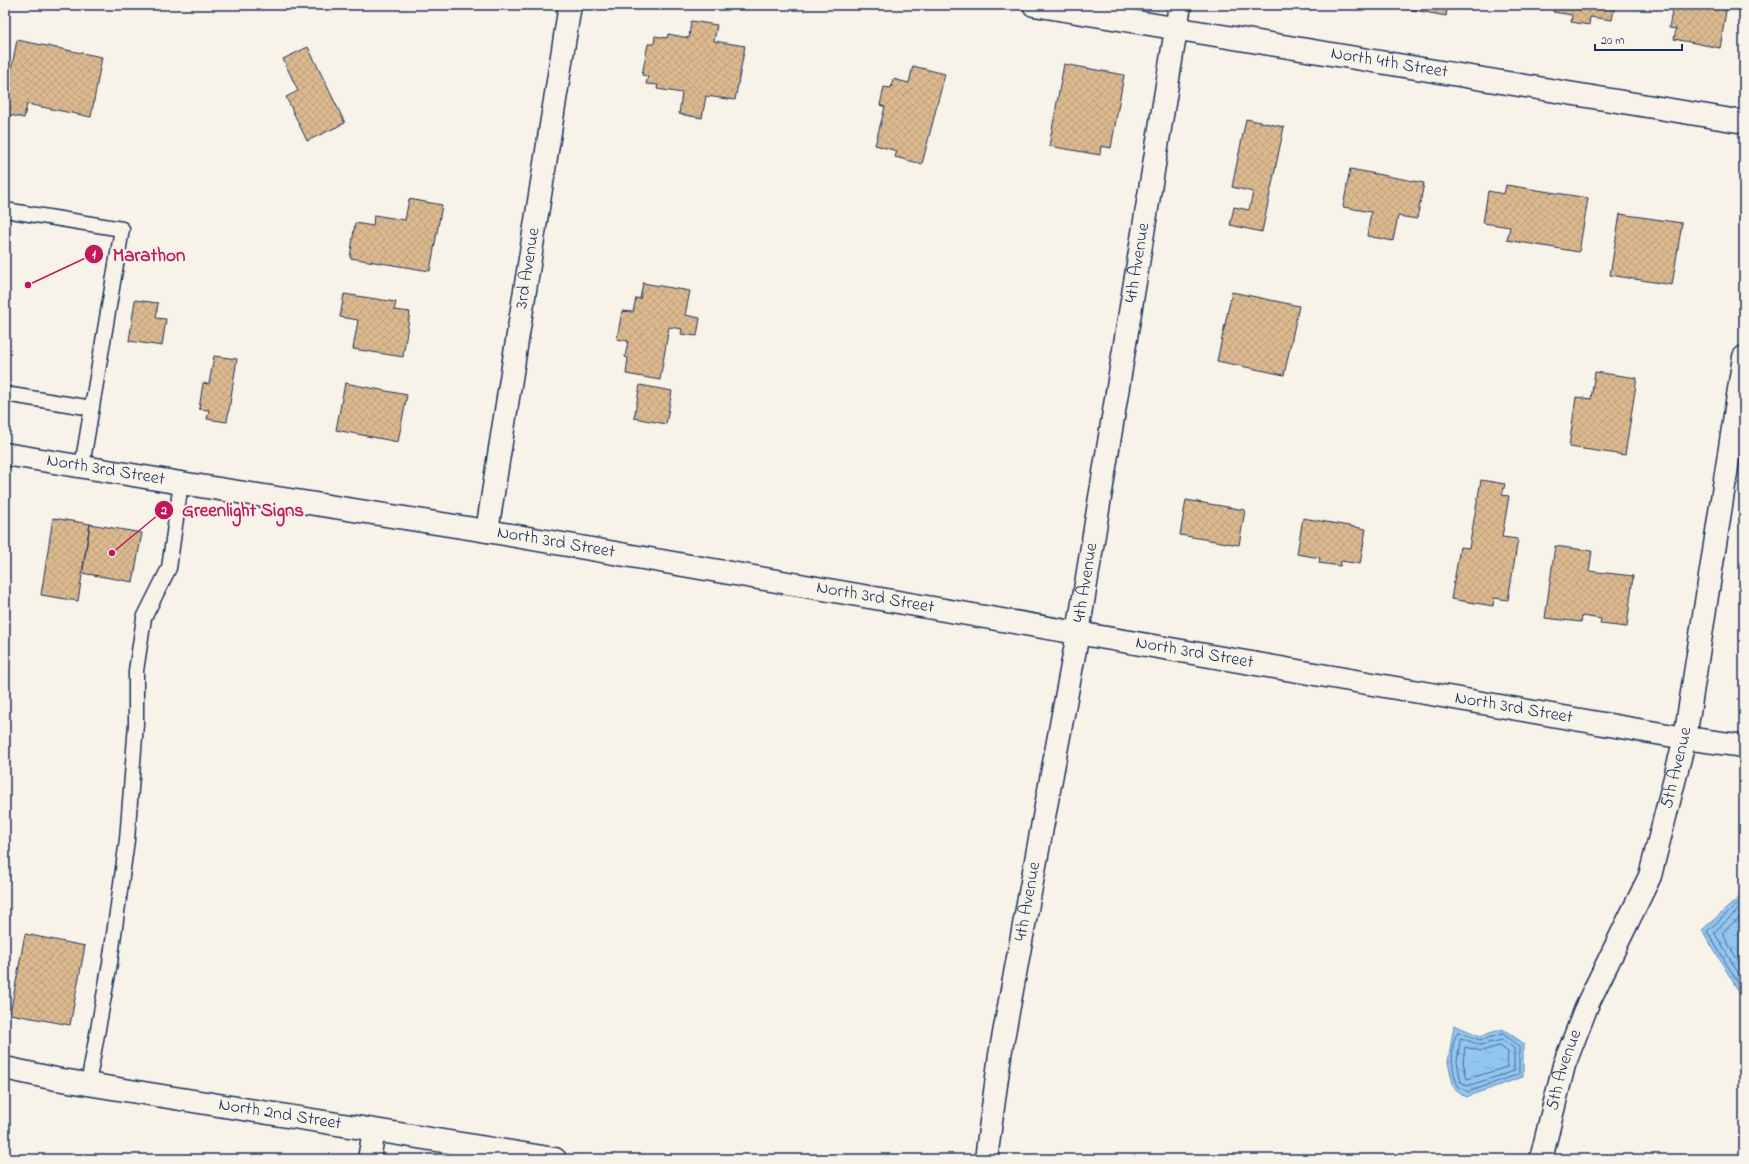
<svg xmlns="http://www.w3.org/2000/svg" width="1749" height="1164" viewBox="0 0 1749 1164" font-family="'Indie Flower',sans-serif">
<style>
.water{fill:url(#water-ripples);stroke:#628ab5}
.lines{fill:none;stroke-linecap:round;stroke-linejoin:round}
.shore{stroke:#4a6b98;stroke-width:1}
.building{fill:url(#building-cross-hatch);stroke:#1b2f5e}
.lane-casing{stroke:#1b2f5e;stroke-width:17}
.street-casing{stroke:#1b2f5e;stroke-width:25}
.lane{stroke:#f7f3e8;stroke-width:14}
.street{stroke:#f7f3e8;stroke-width:22}
.labels{text-anchor:middle;dominant-baseline:central;stroke-width:4;stroke-linejoin:round;paint-order:stroke}
.street-label{font-size:18px;fill:#1b2f5e;stroke:#f7f3e8}
.leader{fill:none;stroke:#c2185b;stroke-width:1.5}
.callout-dot{fill:#c2185b;stroke:#f7f3e8;stroke-width:1.5}
.mark-label{font-size:12px;text-anchor:middle;font-weight:bold;fill:#fff}
.callout-label{font-size:19px;text-anchor:middle;font-weight:bold;fill:#c2185b;stroke:#f7f3e8;stroke-width:4;stroke-linejoin:round;paint-order:stroke}
</style>
<defs>
<pattern id="water-ripples" width="26" height="14" patternUnits="userSpaceOnUse"><rect width="26" height="14" fill="#91c6ef"/><path d="M2 4q2-2 4 0t4 0M15 11q2-2 4 0t4 0" fill="none" stroke="#7caacf"/></pattern>
<pattern id="building-cross-hatch" width="8" height="8" patternUnits="userSpaceOnUse"><rect width="8" height="8" fill="#dcb98e"/><path d="M0 0l8 8M0 8l8-8" fill="none" stroke="#bc9f7d"/></pattern>
</defs>
<rect width="100%" height="100%" fill="#f7f3e8"/>
<filter id="ink" filterUnits="userSpaceOnUse"><feTurbulence type="fractalNoise" baseFrequency=".025" numOctaves="2"/><feDisplacementMap in="SourceGraphic" scale="8" xChannelSelector="R" yChannelSelector="G"/><feConvolveMatrix kernelMatrix="1 2 1 2 8 2 1 2 1" color-interpolation-filters="sRGB"/></filter>
<g filter="url(#ink)">
<!-- water -->
<path class="water" d="M 1742,895 L 1744,895 L 1744,1008 L 1738,990 L 1702,930 Z
M 1454,1025 L 1480,1036 L 1503,1029 L 1523,1043 L 1523,1077 L 1466,1097 L 1454,1088 L 1448,1062 Z"/>
<g class="lines">
<!-- shore -->
<path class="shore" d="M 1744,899 L 1707,931 L 1741,988 L 1744,995
M 1744,905 L 1714,932 L 1744,983
M 1744,913 L 1722,933 L 1744,971
M 1458,1032 L 1480,1040 L 1503,1034 L 1519,1046 L 1519,1074 L 1468,1092 L 1458,1086 C 1452,1073 1449,1044 1458,1032 Z
M 1461,1038 L 1480,1045 L 1502,1040 L 1514,1048 L 1514,1071 L 1467,1086 L 1461,1082 L 1457,1062 Z
M 1500,1046 L 1508,1052 L 1507,1067 L 1467,1079 L 1463,1062 L 1465,1047 L 1481,1051 Z"/>
</g>
<!-- building -->
<path class="building" d="M 1398,5 L 1448,5 L 1446,16 L 1397,7 Z
M 1554,5 L 1615,5 L 1612,20 L 1590,17 L 1589,25 L 1571,22 L 1572,15 L 1553,12 Z
M 1673,5 L 1727,5 L 1720,48 L 1674,39 L 1676,29 L 1669,28 Z
M 691,21 L 717,25 L 714,41 L 745,46 L 735,100 L 706,96 L 702,118 L 679,114 L 682,93 L 657,89 L 658,85 L 646,84 L 648,76 L 642,75 L 648,44 L 654,44 L 655,36 L 667,38 L 668,34 L 689,38 Z
M 17,40 L 102,57 L 91,117 L 27,104 L 24,118 L 5,114 L 5,102 Z
M 308,47 L 345,123 L 307,141 L 286,97 L 298,91 L 283,59 Z
M 1064,64 L 1124,75 L 1111,148 L 1101,146 L 1100,155 L 1049,146 Z
M 913,66 L 945,74 L 922,164 L 895,157 L 897,151 L 875,145 L 885,107 L 880,105 L 884,87 L 891,88 L 893,79 L 909,83 Z
M 1246,119 L 1284,127 L 1262,232 L 1230,225 L 1234,207 L 1249,210 L 1253,192 L 1232,187 Z
M 1350,169 L 1424,183 L 1417,219 L 1398,216 L 1393,241 L 1367,236 L 1371,212 L 1343,207 Z
M 1506,185 L 1588,198 L 1579,252 L 1507,240 L 1510,227 L 1483,223 L 1488,191 L 1504,194 Z
M 409,199 L 442,205 L 430,271 L 350,258 L 355,223 L 373,226 L 374,215 L 405,220 Z
M 1620,214 L 1682,223 L 1672,285 L 1610,275 Z
M 643,283 L 690,291 L 685,315 L 700,318 L 697,336 L 681,334 L 682,329 L 669,327 L 660,380 L 626,374 L 628,358 L 625,357 L 628,341 L 617,339 L 622,311 L 633,312 L 636,298 L 640,299 Z
M 1232,292 L 1299,306 L 1284,375 L 1217,361 Z
M 344,294 L 396,302 L 394,310 L 410,312 L 403,357 L 353,349 L 358,320 L 340,317 Z
M 135,300 L 158,303 L 156,318 L 166,319 L 162,346 L 129,341 Z
M 214,356 L 237,359 L 227,422 L 207,419 L 209,410 L 199,409 L 203,383 L 209,384 Z
M 1595,372 L 1637,378 L 1625,455 L 1569,447 L 1576,397 L 1591,399 Z
M 345,383 L 407,395 L 398,442 L 336,430 Z
M 640,385 L 672,391 L 666,424 L 634,418 Z
M 1481,480 L 1505,484 L 1502,495 L 1509,496 L 1502,537 L 1518,539 L 1508,600 L 1494,598 L 1493,606 L 1451,599 L 1460,547 L 1469,548 Z
M 1186,500 L 1245,510 L 1239,545 L 1180,535 Z
M 53,518 L 90,524 L 78,601 L 41,595 Z
M 1303,518 L 1366,529 L 1360,564 L 1341,561 L 1340,566 L 1319,563 L 1320,558 L 1297,554 Z
M 90,524 L 142,533 L 133,582 L 82,573 Z
M 1555,546 L 1592,551 L 1589,571 L 1633,576 L 1627,627 L 1600,624 L 1601,619 L 1582,616 L 1581,622 L 1545,618 Z
M 25,934 L 85,946 L 70,1025 L 10,1014 Z"/>
<g class="lines">
<!-- lane casing -->
<g class="lane-casing">
<path id="lane" d="M 5,210 L 122,229 L 82,466
M 5,394 L 92,408
M 88,1084 L 110,963 L 127,840 L 136,724 L 136,671 L 144,618 L 169,568 L 181,483"/>
</g>
<!-- street casing -->
<g class="street-casing">
<g id="street">
<path id="s1" d="M 1034,5 L 1744,122"/>
<path id="s2" d="M 5,454 L 181,483 L 487,531 L 1685,738 L 1744,746"/>
<path id="s3" d="M 487,531 L 570,5"/>
<path id="s4" d="M 5,1068 L 56,1079 L 555,1159"/>
<path d="M 369,1159 L 374,1131"/>
<path id="s5" d="M 986,1159 L 1000,1055 L 1078,633 L 1180,5"/>
<path id="s6" d="M 1541,1159 L 1564,1065 L 1588,1003 L 1650,876 L 1685,738 L 1744,357"/>
</g>
</g>
<!-- lane -->
<use href="#lane" class="lane"/>
<!-- street -->
<use href="#street" class="street"/>
</g>
</g>
<g class="labels">
<!-- street labels -->
<g class="street-label">
<text stroke="none"><textPath href="#s1" startOffset="360">North 4th Street</textPath></text>
<text stroke="none"><textPath href="#s5" startOffset="909">4th Avenue</textPath></text>
<text stroke="none"><textPath href="#s3" startOffset="266">3rd Avenue</textPath></text>
<text stroke="none"><textPath href="#s2" startOffset="102">North 3rd Street</textPath></text>
<text stroke="none"><textPath href="#s2" startOffset="558">North 3rd Street</textPath></text>
<text stroke="none"><textPath href="#s5" startOffset="585">4th Avenue</textPath></text>
<text stroke="none"><textPath href="#s2" startOffset="882">North 3rd Street</textPath></text>
<text stroke="none"><textPath href="#s2" startOffset="1206">North 3rd Street</textPath></text>
<text stroke="none"><textPath href="#s2" startOffset="1530">North 3rd Street</textPath></text>
<text stroke="none"><textPath href="#s6" startOffset="416">5th Avenue</textPath></text>
<text stroke="none"><textPath href="#s5" startOffset="261">4th Avenue</textPath></text>
<text stroke="none"><textPath href="#s6" startOffset="92">5th Avenue</textPath></text>
<text stroke="none"><textPath href="#s4" startOffset="279">North 2nd Street</textPath></text>
</g>
</g>
<!-- callouts -->
<path class="leader" d="M28 285L94 254M112 553L164 510"/>
<g class="callout-dot">
<circle cx="28" cy="285" r="4"/>
<circle cx="112" cy="553" r="4"/>
<circle cx="94" cy="254" r="10"/>
<circle cx="164" cy="510" r="10"/>
</g>
<g class="mark-label">
<text x="94" y="258">1</text>
<text x="164" y="514">2</text>
</g>
<g class="callout-label">
<text x="149" y="261">Marathon</text>
<text x="243" y="516">Greenlight Signs</text>
</g>
<!-- margin -->
<rect width="1749" height="1164" fill="none" stroke="#f7f3e8" stroke-width="20"/>
<rect x="10" y="10" width="1729" height="1144" fill="none" stroke="#1b2f5e" stroke-width="1.5" filter="url(#ink)"/>
<!-- scale -->
<path d="M1595 44v6h87v-6" fill="none" stroke="#1b2f5e" stroke-width="2"/>
<text x="1601" y="44" font-size="12" fill="#1b2f5e" stroke="#f7f3e8" stroke-width="3" paint-order="stroke">20 m</text>
</svg>
